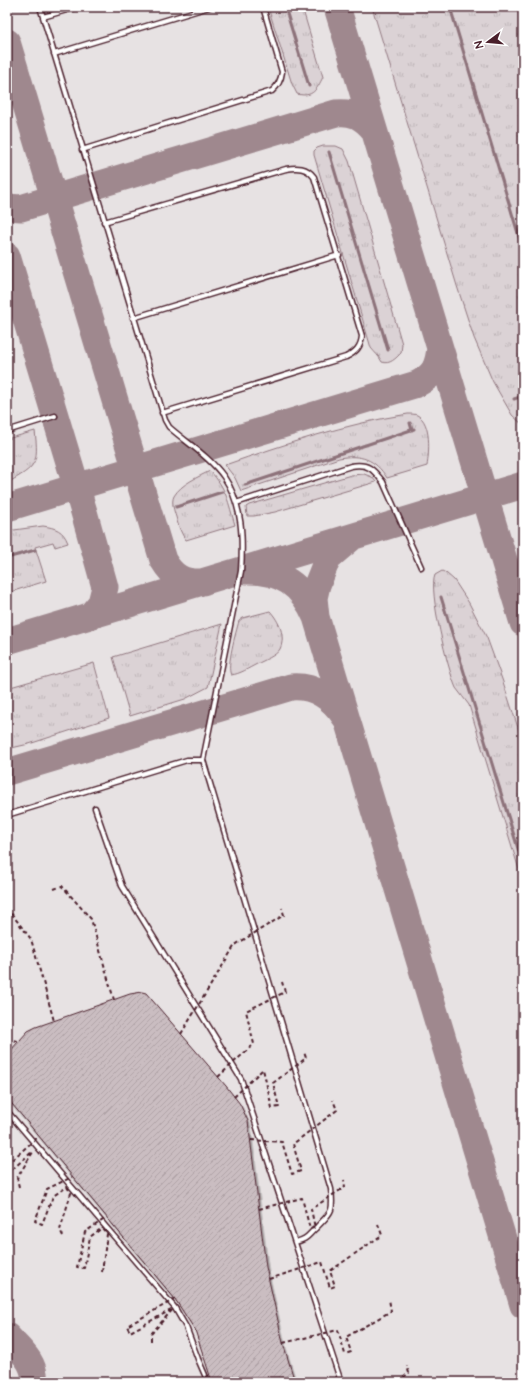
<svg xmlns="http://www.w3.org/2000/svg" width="530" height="1389" viewBox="0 0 530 1389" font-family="'Architects Daughter',sans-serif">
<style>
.built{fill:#e7e2e3}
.grass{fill:url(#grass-tufts);stroke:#927880}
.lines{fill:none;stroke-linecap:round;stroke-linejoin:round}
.stream{stroke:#8d727a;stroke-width:3}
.taxiway{stroke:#9f888e;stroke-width:27}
.building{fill:url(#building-hatch);stroke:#4a1f2b;filter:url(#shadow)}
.service-casing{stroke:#4a1f2b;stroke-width:7}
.path{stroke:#4a1f2b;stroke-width:2;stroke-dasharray:4 3;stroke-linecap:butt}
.service{stroke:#fff;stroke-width:4}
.path-bridge{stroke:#4a1f2b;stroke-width:2;stroke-dasharray:4 3;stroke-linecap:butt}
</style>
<defs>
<pattern id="grass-tufts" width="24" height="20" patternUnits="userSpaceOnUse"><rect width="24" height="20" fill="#dbd2d5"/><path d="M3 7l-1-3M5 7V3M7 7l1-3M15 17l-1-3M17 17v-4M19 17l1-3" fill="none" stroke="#bdb4b7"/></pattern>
<pattern id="building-hatch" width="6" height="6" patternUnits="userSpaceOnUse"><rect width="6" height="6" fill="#cabdc1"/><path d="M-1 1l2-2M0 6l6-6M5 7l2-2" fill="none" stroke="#afa2a6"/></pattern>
<filter id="shadow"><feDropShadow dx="2.5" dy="4" stdDeviation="0" flood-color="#0004"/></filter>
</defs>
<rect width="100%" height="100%" fill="#f4f2f2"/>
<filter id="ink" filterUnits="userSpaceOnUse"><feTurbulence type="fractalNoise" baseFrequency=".025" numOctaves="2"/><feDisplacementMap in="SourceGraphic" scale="8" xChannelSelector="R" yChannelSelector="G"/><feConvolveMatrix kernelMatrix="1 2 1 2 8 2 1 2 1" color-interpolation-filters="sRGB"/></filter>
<g filter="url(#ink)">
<!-- built -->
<path class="built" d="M 7,7 L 523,7 L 523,1382 L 7,1382 Z"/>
<!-- grass -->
<path class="grass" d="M 268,7 L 302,7 L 323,77 C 317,89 313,98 297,94 L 292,84 Z
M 372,7 L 523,7 L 523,425 L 512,415 L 493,382 L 474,338 L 457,286 Z
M 323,146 L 336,146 L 343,149 L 349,161 L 402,344 L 401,353 C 396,358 390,365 382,362 C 379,356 375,353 371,348 L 314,155 L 314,151 L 317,148 Z
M 408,414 C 411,414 415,414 417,415 C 432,422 429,454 427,466 L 387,478 C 375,459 361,454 339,458 L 241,491 L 235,478 L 225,465 C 285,444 345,424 408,414 Z
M 35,431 C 39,464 36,467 7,483 L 7,439 Z
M 210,471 C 227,489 228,502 235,525 L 186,540 C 181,534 178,525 176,517 C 174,511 171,502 174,496 C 181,484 198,477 210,471 Z
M 364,474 L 372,477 L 376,482 L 275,512 L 254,516 L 247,516 L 246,507 L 249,505 L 351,475 Z
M 43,526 C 56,528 63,530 68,543 L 55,547 L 53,542 L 35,547 L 46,581 L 7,593 L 7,531 Z
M 442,571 L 446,573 L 454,580 L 469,603 L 487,638 L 503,682 L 523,743 L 523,883 L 469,705 C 465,699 460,694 456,688 C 448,670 428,591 435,575 Z
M 270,611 C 279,621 286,636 280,649 C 276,656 264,660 257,664 C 249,668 240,674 231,675 C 226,666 236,632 239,621 L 243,618 Z
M 222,624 L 208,687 L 185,699 L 130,716 L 113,657 Z
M 94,663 L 109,718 L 29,744 L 7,749 L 7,688 Z"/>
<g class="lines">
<!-- stream -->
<path class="stream" d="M 285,7 L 309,86
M 450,7 L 523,250
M 329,152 L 388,350
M 514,399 L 523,396
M 410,423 L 412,430
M 245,485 L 414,429
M 176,507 L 222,492
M 7,558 L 35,550
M 441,597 L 523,865"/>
<!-- taxiway -->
<path class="taxiway" d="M 337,7 L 523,623
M 7,42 L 163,560 C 173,577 183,583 203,582
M 7,207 L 21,208 L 336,113 C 353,111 363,117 374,130
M 7,256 L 84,512 L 105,587 L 101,603 L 90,616
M 7,508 L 417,384 C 434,375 438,367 440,348
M 246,571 C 281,570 302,585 316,617 L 314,598 L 317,585 L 325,565 L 330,556 L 350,539
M 316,617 L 523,1305
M 7,641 L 523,485
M 7,772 L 291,687 C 314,685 333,698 345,717
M 7,1336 C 19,1349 37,1363 34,1382"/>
</g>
<!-- building -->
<path class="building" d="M 142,992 L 146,993 L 226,1086 L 240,1104 L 248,1121 L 266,1267 L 283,1343 L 295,1382 L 212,1382 L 195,1330 L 175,1299 L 7,1098 L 7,1057 L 10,1051 L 28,1031 L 36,1027 L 130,994 Z"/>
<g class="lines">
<!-- service casing -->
<g class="service-casing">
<path id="service" d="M 40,7 L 165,420 L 169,427 C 186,442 211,458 224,477 C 243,505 243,539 241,571 L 203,760 L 331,1189 C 334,1213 331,1212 316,1228 C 307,1236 308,1239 295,1242
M 43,17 L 77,7
M 54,54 L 209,7
M 82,150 L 272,91 C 278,86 281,80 282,72 L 263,7
M 104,222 L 286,169 C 297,167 307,167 314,177 L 362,336 C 361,347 356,352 346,357 L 162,413
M 133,318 L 339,255
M 7,431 L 55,416
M 236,503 L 351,466 C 368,463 373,469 383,482 L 421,567
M 95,808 L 122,886 L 241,1079 L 341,1382
M 7,815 L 187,760 L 203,760
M 7,1111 L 175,1308 L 186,1327 L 198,1359 L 208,1382"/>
</g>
<!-- path -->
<path class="path" d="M 54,889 L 62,886 L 91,919 L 114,1000
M 7,908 L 31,939 L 54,1021
M 7,1039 L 18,1041
M 7,1174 L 33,1151
M 19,1187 L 17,1178 L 33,1152
M 398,1382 L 409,1373 L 407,1366"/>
<!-- service -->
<use href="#service" class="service"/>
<!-- path-bridge -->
<path class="path-bridge" d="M 181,1034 L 235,945 L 284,915 L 282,908
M 218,1077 L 254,1044 L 246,1011 L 285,992 L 282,982
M 234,1097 L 263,1069 L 272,1108 L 279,1107 L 273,1083 L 306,1058 L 304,1052
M 251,1140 L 282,1142 L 292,1174 L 301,1171 L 293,1144 L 337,1110 L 333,1100
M 7,1164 L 38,1137
M 259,1209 L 302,1198 L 310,1229 L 315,1228 L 311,1209 L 345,1187 L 344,1180
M 63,1236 L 60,1230 L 71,1193 L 67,1187 L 53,1196 L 42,1224 L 35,1221 L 47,1189 L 72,1177
M 102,1272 L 107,1234 L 102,1228 L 90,1237 L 84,1268 L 77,1267 L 85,1232 L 106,1218
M 269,1279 L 322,1262 L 330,1288 L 335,1286 L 330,1271 L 382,1235 L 378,1224
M 151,1341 L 151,1334 L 173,1309 L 130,1332 L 127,1326 L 175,1299
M 283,1343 L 338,1330 L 345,1354 L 351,1352 L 346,1337 L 391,1311 L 389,1299
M 200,1382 L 209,1374"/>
</g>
</g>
<!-- margin -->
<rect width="530" height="1389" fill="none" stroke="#fff" stroke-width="24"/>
<rect x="12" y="12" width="506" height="1365" fill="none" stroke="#4a1f2b" stroke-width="1.5" filter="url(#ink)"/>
<!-- north arrow -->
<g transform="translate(488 42) rotate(254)" stroke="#ffffff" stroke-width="3" paint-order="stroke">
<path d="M0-3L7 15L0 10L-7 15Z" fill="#4a1f2b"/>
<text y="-6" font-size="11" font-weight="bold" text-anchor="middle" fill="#4a1f2b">N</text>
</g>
</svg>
